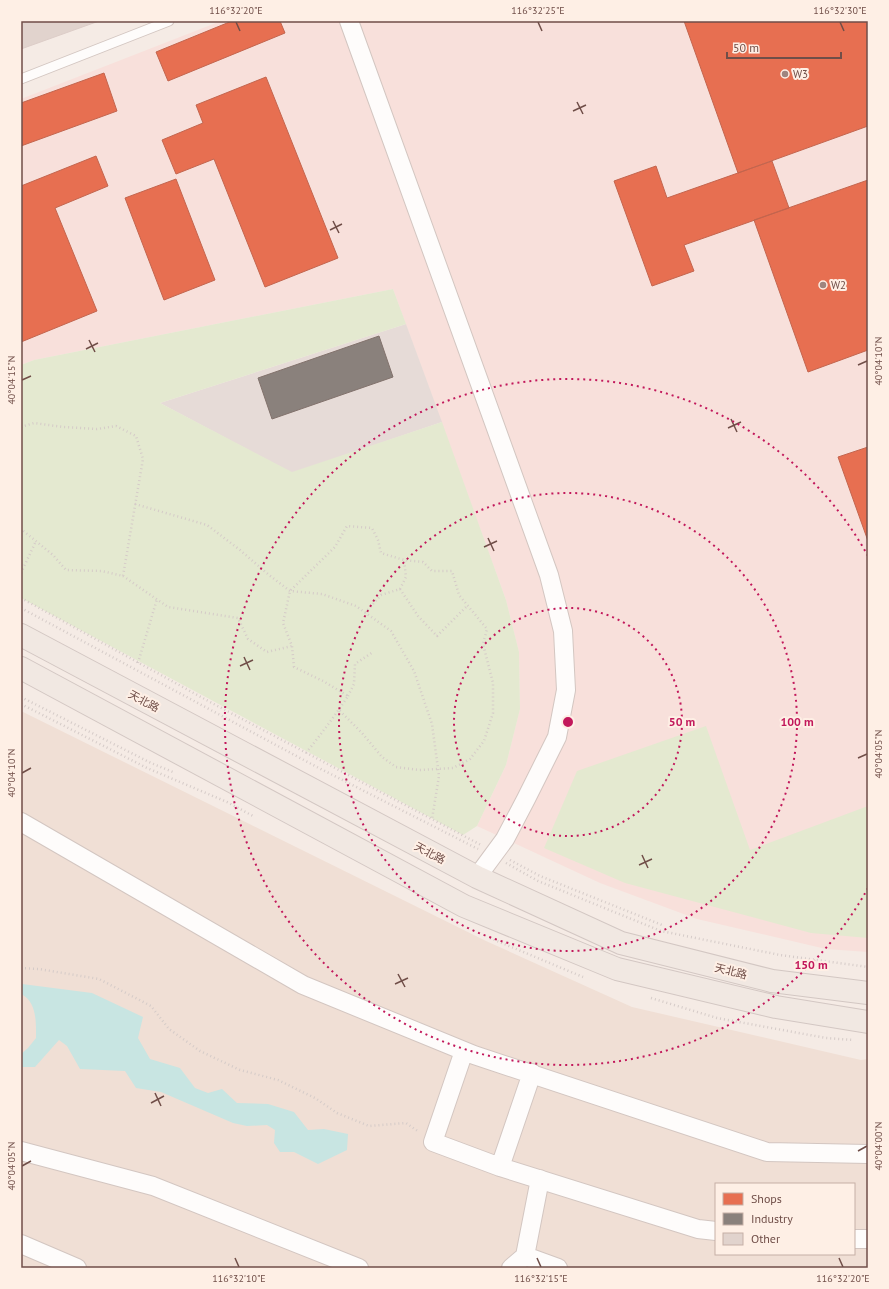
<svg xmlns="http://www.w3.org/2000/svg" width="889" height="1289" viewBox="0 0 889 1289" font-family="'PT Sans','Noto Sans SC',sans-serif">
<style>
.residential{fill:#f0dfd5;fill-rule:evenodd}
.commercial{fill:#f8e0db}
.industrial{fill:#e6dbd7}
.green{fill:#e4e9d0}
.water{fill:#c8e5e2}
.shops{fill:#e76f51;stroke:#c3654e}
.industry{fill:#8a817c;stroke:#82726c}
.building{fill:#e1d3cd;stroke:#ddcdc8}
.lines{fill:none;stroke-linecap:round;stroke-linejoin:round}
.service-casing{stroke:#d3c6c1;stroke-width:11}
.minor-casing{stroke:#d3c6c1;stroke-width:20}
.primary-casing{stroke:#d3c7c3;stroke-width:24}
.path{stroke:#d5cbc8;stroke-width:2.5;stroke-dasharray:1 3;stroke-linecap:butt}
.service{stroke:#fefcfb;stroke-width:9}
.minor{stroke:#fefcfb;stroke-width:18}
.primary{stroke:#f1e8e2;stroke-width:22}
.ticks{fill:none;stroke:#704e48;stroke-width:1.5}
.ring{fill:none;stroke:#c2185b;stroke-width:2;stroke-dasharray:2 4}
.poi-dot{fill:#9f857f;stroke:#feefe5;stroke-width:1.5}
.labels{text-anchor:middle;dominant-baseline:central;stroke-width:4;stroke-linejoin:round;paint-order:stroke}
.poi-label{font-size:11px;fill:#704e48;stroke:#feefe5;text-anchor:start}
.street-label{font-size:11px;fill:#704e48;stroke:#feefe5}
.centre{fill:#c2185b;stroke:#feefe5;stroke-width:2}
.ring-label{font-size:12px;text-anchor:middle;font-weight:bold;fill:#c2185b;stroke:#feefe5;stroke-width:4;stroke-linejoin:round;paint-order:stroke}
.neatline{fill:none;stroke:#704e48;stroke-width:1.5}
.ticks-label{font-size:10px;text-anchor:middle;fill:#704e48}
</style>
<rect width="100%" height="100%" fill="#f5ebe5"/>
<!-- residential -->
<path class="residential" d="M 21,711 L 486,941 L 632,1007 L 861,1060 L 868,1059 L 868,1268 L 21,1268 ZM 716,1184 L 854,1184 L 854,1254 L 716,1254 Z"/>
<!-- commercial -->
<path class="commercial" d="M 221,21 L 868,21 L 868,952 L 826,949 L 697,919 L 600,883 L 477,826 L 506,765 L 520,709 L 519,652 L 506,600 L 393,289 L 34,360 L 21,365 L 21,99 Z"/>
<!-- industrial -->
<path class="industrial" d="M 406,324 L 442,422 L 292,473 L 160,403 Z"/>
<!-- green -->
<path class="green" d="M 393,289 L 406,324 L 160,403 L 292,472 L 442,422 L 506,600 L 519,652 L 520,709 L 506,765 L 477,826 L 463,835 L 21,598 L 21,365 L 34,360 Z
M 706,726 L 750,850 L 868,806 L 868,938 L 811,933 L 625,883 L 544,848 L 577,771 Z"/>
<!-- water -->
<path class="water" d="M 22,984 L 92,993 L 143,1017 L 138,1038 L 150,1059 L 180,1068 L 195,1088 L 208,1093 L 222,1089 L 237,1103 L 268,1104 L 294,1112 L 308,1130 L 324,1129 L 348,1134 L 347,1150 L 318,1164 L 294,1152 L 280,1152 L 274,1143 L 275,1130 L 267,1125 L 247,1126 L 233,1123 L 161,1092 L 136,1088 L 125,1071 L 80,1069 L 67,1046 L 59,1040 L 35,1067 L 21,1067 L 21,1054 L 28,1048 L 36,1038 C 36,1022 37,1002 21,994 Z"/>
<!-- shops -->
<path class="shops" d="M 232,21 L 280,21 L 285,33 L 168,81 L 156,52 Z
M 684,21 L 868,21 L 868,126 L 738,173 Z
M 104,73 L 117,111 L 21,146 L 21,103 Z
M 266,77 L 338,258 L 265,287 L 214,159 L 176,174 L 162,140 L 203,123 L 196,105 Z
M 96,156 L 108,186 L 55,208 L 97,311 L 21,342 L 21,186 Z
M 772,161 L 789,208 L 684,245 L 694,271 L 652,286 L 614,181 L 656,166 L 667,198 Z
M 176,179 L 215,280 L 164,300 L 125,198 Z
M 868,180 L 868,350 L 808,372 L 754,220 Z
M 868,447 L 868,541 L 838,457 Z"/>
<!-- industry -->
<path class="industry" d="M 379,336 L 393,377 L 272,419 L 258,378 Z"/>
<!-- building -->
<path class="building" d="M 21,21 L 99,21 L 21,49 Z"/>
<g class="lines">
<!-- service casing -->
<g class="service-casing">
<path id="service" d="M 21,79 L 169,21"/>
</g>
<!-- minor casing -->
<g class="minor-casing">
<path id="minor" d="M 349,21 L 549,575 L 563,631 L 566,690 L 557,737 L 526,799 L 505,839 L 477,877
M 21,822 L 303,985 L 474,1055 L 767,1152 L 868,1154
M 464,1051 L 433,1142 L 500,1167 L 698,1229 L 716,1231
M 21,1151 L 153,1186 L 359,1268
M 500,1167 L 532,1073
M 854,1239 L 868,1239
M 21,1244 L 77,1268
M 525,1256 L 558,1268
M 511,1268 L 525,1256 L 540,1179"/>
</g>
<!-- primary casing -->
<g class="primary-casing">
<path id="primary" d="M 21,635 L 477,877 L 621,943 L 772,981 L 868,993
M 21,668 L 464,906 L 617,969 L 776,1007 L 868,1022"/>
</g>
<!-- path -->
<path class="path" d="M 21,427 L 34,423 L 63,427 L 97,429 L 116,426 L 136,436 L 143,459 L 123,576 L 102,571 L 66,570 L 53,555 L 21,529
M 135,504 L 207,525 L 240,550 L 269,575 L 290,591 L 322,594 L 356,606 L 391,631 L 414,671 L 432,724 L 439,776 L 432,819
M 21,573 L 36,541
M 123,576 L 168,607 L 238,618 L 248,639 L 267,652 L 292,646
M 400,589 L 418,616 L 437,636 L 468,605
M 21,598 L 210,702 L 481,845
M 21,608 L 315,766 L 478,849
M 365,613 L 381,595 L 400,589 L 406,577 L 404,560
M 138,663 L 157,599
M 348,696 L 354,684 L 355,664 L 373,652
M 21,697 L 151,763 L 173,772
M 21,704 L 147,768 L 227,802 L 253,816
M 306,753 C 321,734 335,716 348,696 L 323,681 L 294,667 L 292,646 L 283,623 L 290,591 L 335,547 L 347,526 L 372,528 L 378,540 L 381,553 L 404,560 L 423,562 L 432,571 L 452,571 L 459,595 L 487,629 L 483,644 L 493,683 L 493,713 L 484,741 L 470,759 L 453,768 L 419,770 L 396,767 L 382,757 L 362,733 L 339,710
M 510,860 L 540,876 L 662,925
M 506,863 L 538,881 L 661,931 L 780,955 L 868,967
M 490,938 L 583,977
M 21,968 L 39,969 L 99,979 L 151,1006 L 169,1029 L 200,1051 L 240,1070 L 278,1080 L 315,1098 L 337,1113 L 369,1126 L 406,1123 L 419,1132
M 651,998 L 717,1018 L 826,1038 L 853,1040"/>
<!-- service -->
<use href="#service" class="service"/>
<!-- minor -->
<use href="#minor" class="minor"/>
<!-- primary -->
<use href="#primary" class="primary"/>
</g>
<!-- ticks -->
<path class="ticks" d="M 236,22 L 240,31M 538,22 L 542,31M 840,22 L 844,31M 577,102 L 583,114M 573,111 L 586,105M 333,221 L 339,233M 330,230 L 342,224M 89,340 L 95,352M 86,349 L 98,343M 858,365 L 867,361M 22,380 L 31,376M 731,419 L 737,432M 728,428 L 741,422M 488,538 L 494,551M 484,547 L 497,541M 244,657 L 250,670M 240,666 L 253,660M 858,758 L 867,754M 22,773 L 31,768M 642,855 L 648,868M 639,865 L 652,859M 398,974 L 405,987M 395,984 L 408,978M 155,1093 L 161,1106M 151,1103 L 164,1096M 858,1151 L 867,1146M 22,1166 L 31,1161M 235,1258 L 239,1267M 537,1258 L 541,1267M 839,1258 L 843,1267"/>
<!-- distance rings -->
<g class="ring">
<circle cx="568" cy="722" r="114"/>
<circle cx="568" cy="722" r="229"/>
<path d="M868 888A343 343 0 1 1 868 556"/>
</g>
<!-- markers -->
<g class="poi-dot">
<circle cx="785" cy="74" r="4"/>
<circle cx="823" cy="285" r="4"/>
</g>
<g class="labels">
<!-- poi labels -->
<g class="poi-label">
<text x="793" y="74">W3</text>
<text x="831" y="285">W2</text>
</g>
<!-- street labels -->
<g class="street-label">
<text transform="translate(144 701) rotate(28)">天北路</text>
<text transform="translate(430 853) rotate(28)">天北路</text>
<text transform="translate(731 971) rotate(14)">天北路</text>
</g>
</g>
<circle cx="568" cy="722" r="6" class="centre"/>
<g class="ring-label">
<text x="682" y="726">50 m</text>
<text x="797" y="726">100 m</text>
<text x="811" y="969">150 m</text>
</g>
<!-- border -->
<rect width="889" height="1289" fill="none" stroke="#feefe5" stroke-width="44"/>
<!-- legend -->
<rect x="715" y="1183" width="140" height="72" fill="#feefe5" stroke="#c5afa6"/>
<rect x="723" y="1193" width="20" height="12" fill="#e76f51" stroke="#c5afa6"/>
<text x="751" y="1203" font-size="12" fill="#704e48">Shops</text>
<rect x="723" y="1213" width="20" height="12" fill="#8a817c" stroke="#c5afa6"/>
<text x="751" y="1223" font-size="12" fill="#704e48">Industry</text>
<rect x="723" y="1233" width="20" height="12" fill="#e1d3cd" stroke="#c5afa6"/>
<text x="751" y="1243" font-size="12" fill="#704e48">Other</text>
<!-- scale -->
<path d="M727 52v6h114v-6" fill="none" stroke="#704e48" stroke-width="2"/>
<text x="733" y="52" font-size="12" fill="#704e48" stroke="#feefe5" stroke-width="3" paint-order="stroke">50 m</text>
<rect x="22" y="22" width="845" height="1245" class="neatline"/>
<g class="ticks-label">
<text x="236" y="14">116°32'20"E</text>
<text x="538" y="14">116°32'25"E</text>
<text x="840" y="14">116°32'30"E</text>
<text transform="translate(878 361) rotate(-90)" y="4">40°04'10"N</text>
<text transform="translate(11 380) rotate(-90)" y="4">40°04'15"N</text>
<text transform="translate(878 754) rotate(-90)" y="4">40°04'05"N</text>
<text transform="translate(11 773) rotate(-90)" y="4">40°04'10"N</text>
<text transform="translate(878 1146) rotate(-90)" y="4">40°04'00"N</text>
<text transform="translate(11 1166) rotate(-90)" y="4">40°04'05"N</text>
<text x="239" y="1282">116°32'10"E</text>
<text x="541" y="1282">116°32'15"E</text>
<text x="843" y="1282">116°32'20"E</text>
</g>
</svg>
